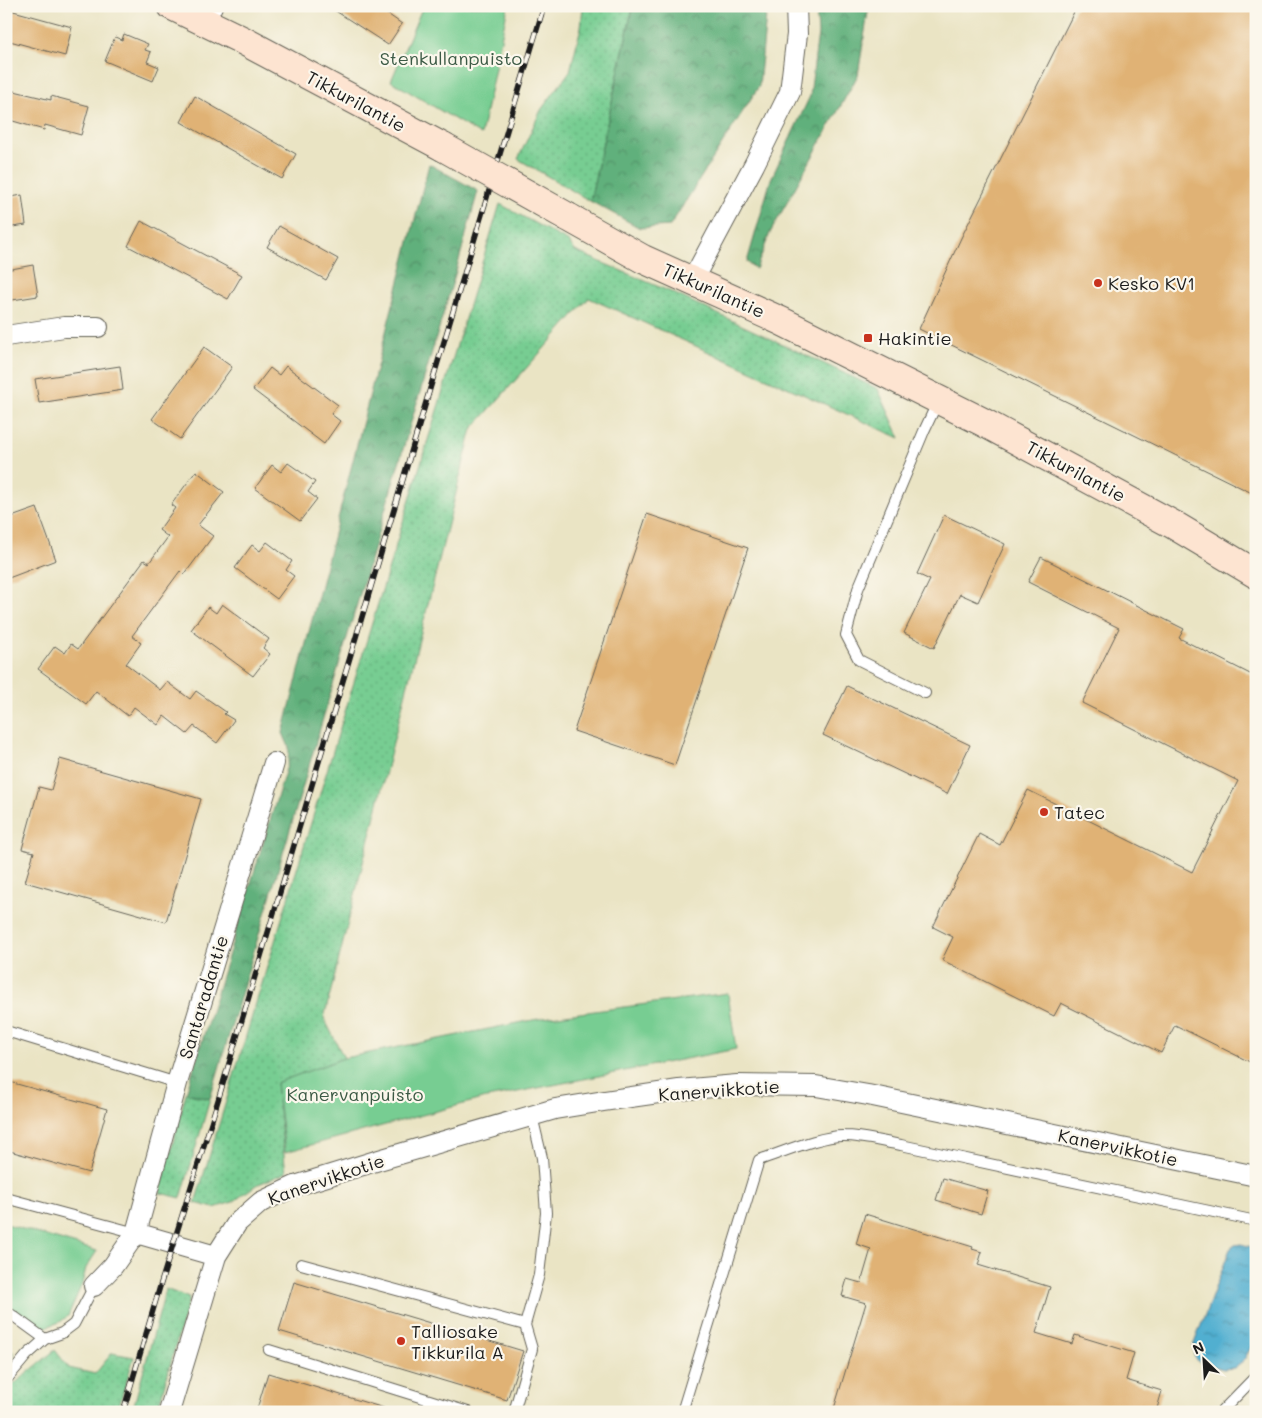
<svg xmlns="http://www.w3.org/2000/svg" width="1262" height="1418" viewBox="0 0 1262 1418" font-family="Mali,sans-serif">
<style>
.grass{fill:url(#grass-dots);stroke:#4a7457}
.forest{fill:url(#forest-crowns);stroke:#3e664c}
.green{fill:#77cd92;stroke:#4a7457}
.water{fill:url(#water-ripples);stroke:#366676}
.building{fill:#e0b274}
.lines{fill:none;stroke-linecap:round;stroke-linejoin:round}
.lane-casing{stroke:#646257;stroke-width:12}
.street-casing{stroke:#646257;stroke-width:22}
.secondary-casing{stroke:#646257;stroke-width:30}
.lane{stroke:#fff;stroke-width:10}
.street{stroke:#fff;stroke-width:20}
.secondary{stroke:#fde4d1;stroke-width:28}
.rail-casing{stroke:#1c1c1c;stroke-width:5.5}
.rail{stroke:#fbf7ec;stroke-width:4;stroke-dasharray:11;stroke-linecap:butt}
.secondary-bridge-casing{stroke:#646257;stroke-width:30;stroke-linecap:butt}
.secondary-bridge{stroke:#fde4d1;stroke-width:28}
.poi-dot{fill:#c8321e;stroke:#fbf7ec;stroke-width:2}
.labels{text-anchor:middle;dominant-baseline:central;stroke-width:4.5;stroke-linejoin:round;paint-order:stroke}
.park-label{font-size:18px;fill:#3c5a45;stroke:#fbf7ec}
.street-label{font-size:18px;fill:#1c1c1c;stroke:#fbf7ec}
.poi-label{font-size:18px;fill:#1c1c1c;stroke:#fbf7ec;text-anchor:start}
</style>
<defs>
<pattern id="grass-dots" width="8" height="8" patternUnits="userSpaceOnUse" patternTransform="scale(1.25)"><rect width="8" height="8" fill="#77cd92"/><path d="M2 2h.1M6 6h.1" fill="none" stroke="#66af7d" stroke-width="1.8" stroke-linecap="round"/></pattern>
<pattern id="forest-crowns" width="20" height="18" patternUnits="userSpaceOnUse" patternTransform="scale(1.25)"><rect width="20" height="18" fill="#61b07c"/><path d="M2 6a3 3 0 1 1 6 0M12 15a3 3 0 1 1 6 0" fill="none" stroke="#4f8e65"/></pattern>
<pattern id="water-ripples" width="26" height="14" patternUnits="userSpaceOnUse" patternTransform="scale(1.25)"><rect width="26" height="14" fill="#51afd0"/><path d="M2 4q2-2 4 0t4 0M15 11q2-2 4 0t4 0" fill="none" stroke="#428ea8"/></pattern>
</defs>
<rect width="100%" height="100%" fill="#fbf7ec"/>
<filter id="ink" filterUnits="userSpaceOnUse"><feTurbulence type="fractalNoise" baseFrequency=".02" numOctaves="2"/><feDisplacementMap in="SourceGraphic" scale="10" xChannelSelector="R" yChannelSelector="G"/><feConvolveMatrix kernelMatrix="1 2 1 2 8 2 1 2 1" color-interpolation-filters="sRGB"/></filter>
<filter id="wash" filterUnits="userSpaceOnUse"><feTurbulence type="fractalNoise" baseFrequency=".0096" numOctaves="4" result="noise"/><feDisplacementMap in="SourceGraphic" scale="20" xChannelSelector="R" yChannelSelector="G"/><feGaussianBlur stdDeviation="1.12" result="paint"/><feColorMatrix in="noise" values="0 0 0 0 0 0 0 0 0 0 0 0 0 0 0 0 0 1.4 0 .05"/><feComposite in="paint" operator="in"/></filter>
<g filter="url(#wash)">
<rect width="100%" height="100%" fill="#eae4c4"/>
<!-- grass -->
<path class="grass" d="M 583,6 L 633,6 L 590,201 L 518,159 L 541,110 L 570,71 L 581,27 Z
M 500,204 L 569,242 L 575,251 L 671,292 L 878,389 L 900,438 L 589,298 L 472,429 L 324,1018 L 344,1058 L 276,1083 L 286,1173 L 256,1185 L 233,1202 L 214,1208 L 195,1203 Z
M 186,1093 L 210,1099 L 181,1198 L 160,1193 Z
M 166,1289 L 189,1298 L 157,1412 L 132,1412 Z
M 6,1347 L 13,1352 L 13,1360 L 6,1368 Z
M 55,1350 L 69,1368 L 95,1374 L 112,1353 L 134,1357 L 117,1412 L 6,1412 L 6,1394 L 13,1385 Z"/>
<!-- forest -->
<path class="forest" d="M 633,6 L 767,6 L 759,86 L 670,226 L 640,228 L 590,201 Z
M 816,6 L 869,6 L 858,75 L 770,233 L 756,269 L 747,262 L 771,179 L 810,96 L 818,33 Z
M 429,164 L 478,191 L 456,271 L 210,1099 L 186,1093 L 288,762 L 289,747 L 283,733 Z"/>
<!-- green -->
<path class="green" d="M 423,6 L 508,6 L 481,135 L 391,81 Z
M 728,993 L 736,1049 L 482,1099 L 285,1152 L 276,1083 L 344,1058 L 543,1018 Z
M 6,1224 L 97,1251 L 86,1268 L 82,1284 L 68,1316 L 60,1322 L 43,1328 L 6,1308 Z"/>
<!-- water -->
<path class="water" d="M 1241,1244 L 1256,1248 L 1256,1338 L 1244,1360 L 1234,1368 L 1223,1369 L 1200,1362 L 1196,1359 L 1194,1355 L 1193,1346 L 1230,1249 L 1235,1245 Z"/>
<g id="blocks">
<!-- building -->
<path class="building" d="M 328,6 L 376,6 L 402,24 L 388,45 Z
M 1077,6 L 1256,6 L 1256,495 L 919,329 L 961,238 Z
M 6,9 L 72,27 L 65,56 L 6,40 Z
M 124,34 L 148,44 L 145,50 L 151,52 L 147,62 L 159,67 L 153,81 L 105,61 L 115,37 L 122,40 Z
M 6,89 L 51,100 L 51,96 L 89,106 L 81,135 L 45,125 L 44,130 L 6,119 Z
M 195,96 L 296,154 L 282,179 L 181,122 Z
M 22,195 L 26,225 L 6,228 L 6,198 Z
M 141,221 L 242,275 L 228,299 L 128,246 Z
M 279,226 L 338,259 L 326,280 L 267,247 Z
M 33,265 L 38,296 L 6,301 L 6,270 Z
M 204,347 L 232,367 L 180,439 L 152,419 Z
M 120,366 L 123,390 L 39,403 L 35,379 Z
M 286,366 L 338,405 L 331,414 L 340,421 L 324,444 L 253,390 L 270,368 L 279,375 Z
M 288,463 L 315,482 L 308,492 L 317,499 L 300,521 L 255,488 L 272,465 L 281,472 Z
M 196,471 L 224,492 L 198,525 L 213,536 L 184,575 L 180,571 L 132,636 L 141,643 L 126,664 L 160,690 L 167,682 L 190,699 L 196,691 L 226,712 L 224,714 L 234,720 L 217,743 L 194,726 L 187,734 L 164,716 L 158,725 L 134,707 L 128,716 L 96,691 L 86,704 L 38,669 L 55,646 L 65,653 L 71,644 L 78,649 L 144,560 L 149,563 L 168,537 L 159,530 L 175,508 L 171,505 Z
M 37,508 L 56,560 L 6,579 L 6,519 Z
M 647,514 L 748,548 L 675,765 L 574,731 Z
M 944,515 L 1005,544 L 978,602 L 960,594 L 934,648 L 904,633 L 930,580 L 917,574 Z
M 267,542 L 292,561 L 286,570 L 294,576 L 277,599 L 235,568 L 252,545 L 260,551 Z
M 1041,557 L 1184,629 L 1179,638 L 1256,677 L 1256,1065 L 1175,1025 L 1161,1053 L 1061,1003 L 1054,1016 L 942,960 L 953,937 L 933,927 L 979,834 L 1000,845 L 1028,790 L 1192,872 L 1238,781 L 1082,703 L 1119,628 L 1028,582 Z
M 222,604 L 269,639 L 263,648 L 270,654 L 253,676 L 191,630 L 208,607 L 216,613 Z
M 847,686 L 970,745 L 947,794 L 823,735 Z
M 60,759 L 201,799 L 166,922 L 25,882 L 34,852 L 22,849 L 39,787 L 51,790 Z
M 6,1081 L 107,1109 L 89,1173 L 6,1150 Z
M 943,1178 L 988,1191 L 981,1214 L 936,1200 Z
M 865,1214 L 973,1247 L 972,1249 L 982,1252 L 978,1265 L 1050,1287 L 1036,1333 L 1072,1344 L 1075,1335 L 1134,1353 L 1126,1380 L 1162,1391 L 1156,1412 L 833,1412 L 866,1303 L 842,1296 L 847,1279 L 861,1283 L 871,1249 L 856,1244 Z
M 294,1282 L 523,1351 L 507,1400 L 279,1331 Z
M 268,1373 L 384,1408 L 384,1412 L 256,1412 Z"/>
</g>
</g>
<g filter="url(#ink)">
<use href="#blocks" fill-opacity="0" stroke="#646257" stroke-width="1"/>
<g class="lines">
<!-- lane casing -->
<g class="lane-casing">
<path id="lane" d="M 925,693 L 859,660 L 846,635 L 858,589 L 924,431 L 938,401
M 6,1031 L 177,1083
M 6,1198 L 136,1233
M 301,1264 L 525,1325 L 539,1275 L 546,1213 L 542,1158 L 532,1116
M 6,1314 L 12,1315 L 45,1339
M 269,1350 L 468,1412
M 6,1380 L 27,1355 L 45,1339 L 62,1333 L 74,1324 L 94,1286
M 514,1412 L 532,1349 L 525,1325
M 682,1412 L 759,1160 C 781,1153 822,1135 844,1136 C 863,1136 883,1142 901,1145 L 1256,1221
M 1221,1412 L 1256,1376"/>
</g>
<!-- street casing -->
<g class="street-casing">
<path id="street" d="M 203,22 L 212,6
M 692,281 L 754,165 L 790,92 L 797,34 L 796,6
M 6,336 L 64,327 L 98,327
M 216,1256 L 136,1233 L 177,1083 L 274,763
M 94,1286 L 113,1266 L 136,1233
M 169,1412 L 216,1256 L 237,1223 L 261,1202 L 295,1186 L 379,1160 L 555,1109 L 604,1101 L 679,1090 L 737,1085 L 816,1086 L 868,1095 L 1256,1176"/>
</g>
<!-- secondary casing -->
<g class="secondary-casing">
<path id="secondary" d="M 172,6 L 242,40 L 443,147
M 568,217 L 643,259 L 781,321 L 981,421 L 1174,525 L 1256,574"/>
</g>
<!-- lane -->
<use href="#lane" class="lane"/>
<!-- street -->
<use href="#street" class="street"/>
<!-- secondary -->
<use href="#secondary" class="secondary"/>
<!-- rail casing -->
<g class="rail-casing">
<path id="rail" d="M 123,1412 L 161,1283 L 219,1097 L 544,6"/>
</g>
<!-- rail -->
<use href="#rail" class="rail"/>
<!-- secondary-bridge casing -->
<g class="secondary-bridge-casing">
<path id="secondary-bridge" d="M 443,147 L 568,217"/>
</g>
<!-- secondary-bridge -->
<use href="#secondary-bridge" class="secondary-bridge"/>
</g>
</g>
<!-- markers -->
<g class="poi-dot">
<circle cx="1098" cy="283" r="5"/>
<rect x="863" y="333" width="10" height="10" rx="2.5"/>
<circle cx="1044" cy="812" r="5"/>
<circle cx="401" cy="1341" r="5"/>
</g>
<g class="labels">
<!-- park labels -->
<g class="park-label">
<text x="451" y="58">Stenkullanpuisto</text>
<text x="355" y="1094">Kanervanpuisto</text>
</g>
<!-- street labels -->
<g class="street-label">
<text transform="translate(356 101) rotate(28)">Tikkurilantie</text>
<text transform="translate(714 290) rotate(24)">Tikkurilantie</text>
<text transform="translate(1076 471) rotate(28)">Tikkurilantie</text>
<text transform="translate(203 997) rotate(-73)">Santaradantie</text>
<text transform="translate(719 1090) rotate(-4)">Kanervikkotie</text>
<text transform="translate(1118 1147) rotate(12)">Kanervikkotie</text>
<text transform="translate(326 1179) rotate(-19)">Kanervikkotie</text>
</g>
<!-- poi labels -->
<g class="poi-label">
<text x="1108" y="283">Kesko KV1</text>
<text x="878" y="338">Hakintie</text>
<text x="1054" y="812">Tatec</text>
<text x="411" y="1331">Talliosake<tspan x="411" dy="21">Tikkurila A</tspan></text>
</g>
</g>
<!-- margin -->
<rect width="1262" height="1418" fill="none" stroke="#fbf7ec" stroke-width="25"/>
<!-- north arrow -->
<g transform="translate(1204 1360) rotate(335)" stroke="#fbf7ec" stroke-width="4" paint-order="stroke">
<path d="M0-4L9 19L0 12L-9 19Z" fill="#1c1c1c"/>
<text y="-8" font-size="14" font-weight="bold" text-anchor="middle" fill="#1c1c1c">N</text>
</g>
</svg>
